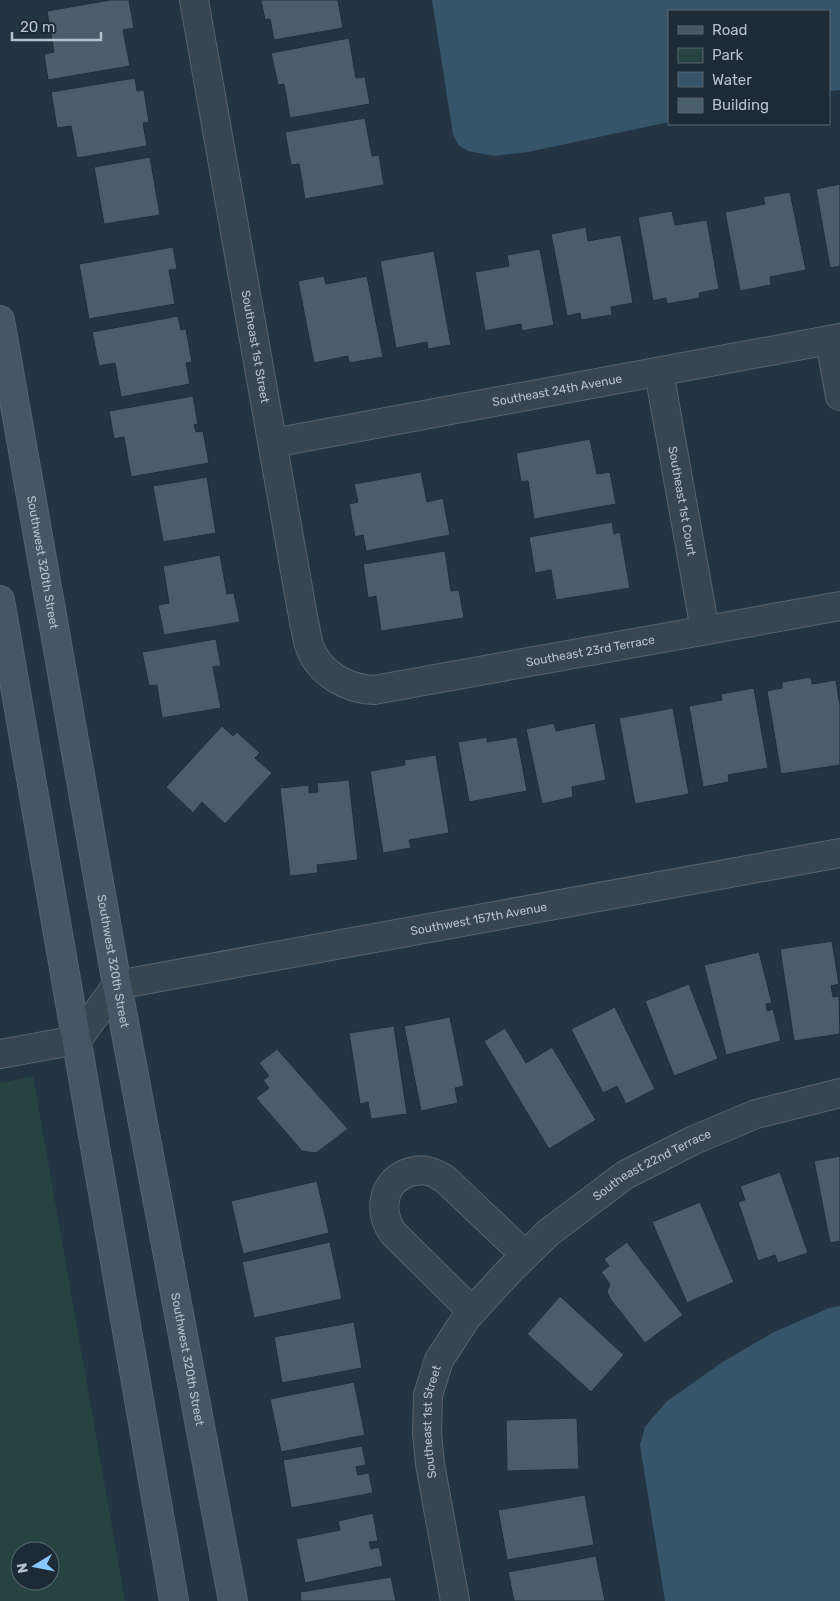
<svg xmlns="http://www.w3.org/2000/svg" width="840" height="1601" viewBox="0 0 840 1601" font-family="Rubik,sans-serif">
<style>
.green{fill:#264342;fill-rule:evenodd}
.water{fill:#36546a}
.building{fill:#495d6b;stroke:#1f2d39}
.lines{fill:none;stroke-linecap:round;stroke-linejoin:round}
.street-casing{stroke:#56646f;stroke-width:30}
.secondary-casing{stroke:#56646f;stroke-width:30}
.street{stroke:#384652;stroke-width:28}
.secondary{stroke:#465665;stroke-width:28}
.labels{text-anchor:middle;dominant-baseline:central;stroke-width:4;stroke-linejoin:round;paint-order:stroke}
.street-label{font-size:12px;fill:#b5c1cc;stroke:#1d2b37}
</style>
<rect width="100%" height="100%" fill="#233542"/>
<!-- green -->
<path class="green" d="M 33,1076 L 125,1601 L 0,1601 L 0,1083 ZM 20,1551 L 50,1551 L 50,1581 L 20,1581 Z"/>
<!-- water -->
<path class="water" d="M 432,0 L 840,0 L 840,90 L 829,91 L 829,11 L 669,11 L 669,122 L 528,152 L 494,156 L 468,151 L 458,145 L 453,134 Z
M 840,1306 L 840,1601 L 665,1601 L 640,1445 L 645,1427 L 666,1402 L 721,1363 L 772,1333 L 829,1308 Z"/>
<!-- building -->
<path class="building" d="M 110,0 L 129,0 L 134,28 L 123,30 L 130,66 L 48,80 L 44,54 L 54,52 L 47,11 Z
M 261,0 L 338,0 L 343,28 L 274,40 L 270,19 L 265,20 Z
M 349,38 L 356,78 L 365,77 L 370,104 L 290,118 L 284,84 L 278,85 L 271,53 Z
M 135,78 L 137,91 L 144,90 L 149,122 L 143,123 L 147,146 L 77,158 L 71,126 L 57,128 L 51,92 Z
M 365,118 L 372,156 L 379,155 L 384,185 L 305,199 L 299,164 L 291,165 L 285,132 Z
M 150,157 L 160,215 L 104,224 L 94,167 Z
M 840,184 L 840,266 L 830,268 L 816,189 Z
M 790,192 L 806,270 L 770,277 L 771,285 L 740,291 L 725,212 L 765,204 L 763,197 Z
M 672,211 L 675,225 L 707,220 L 719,289 L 699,293 L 700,298 L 667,304 L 666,298 L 653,301 L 638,217 Z
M 586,227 L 588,241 L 621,235 L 633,303 L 611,307 L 612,315 L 581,320 L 580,313 L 567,316 L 551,234 Z
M 173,247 L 177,269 L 169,270 L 175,304 L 89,319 L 79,264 Z
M 540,249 L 554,325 L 522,331 L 521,324 L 485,331 L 475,272 L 509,266 L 507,255 Z
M 434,251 L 451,345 L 428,349 L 427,342 L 396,348 L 380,261 Z
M 324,276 L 326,284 L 367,276 L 383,357 L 349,363 L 348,356 L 314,363 L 298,281 Z
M 178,316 L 181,330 L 186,329 L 192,362 L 186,363 L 190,384 L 121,397 L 115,363 L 99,366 L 92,332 Z
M 193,396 L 198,424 L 194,425 L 196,432 L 203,431 L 209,463 L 131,477 L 124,437 L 114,439 L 109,411 Z
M 590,439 L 597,474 L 610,472 L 616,504 L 534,519 L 528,481 L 521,482 L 516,453 Z
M 421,472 L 427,502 L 443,498 L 450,535 L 366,551 L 363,535 L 355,537 L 349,504 L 358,502 L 354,484 Z
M 207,477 L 216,533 L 163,542 L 153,486 Z
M 612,522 L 614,534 L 620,532 L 630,588 L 556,600 L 551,570 L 535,573 L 529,537 Z
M 445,551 L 451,591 L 459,590 L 464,618 L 381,631 L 376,596 L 368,598 L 363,564 Z
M 220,555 L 227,594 L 234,593 L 240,622 L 164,635 L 158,605 L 169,603 L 163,566 Z
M 216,639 L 221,666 L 213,667 L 221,708 L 162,718 L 157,685 L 149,686 L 142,652 Z
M 811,677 L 812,684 L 836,680 L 840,706 L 840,765 L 781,774 L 767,691 L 782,688 L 782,682 Z
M 754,688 L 768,768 L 728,775 L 729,782 L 703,787 L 689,706 L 722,700 L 721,694 Z
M 673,708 L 689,794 L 635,804 L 619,718 Z
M 554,723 L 556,731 L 595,723 L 606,780 L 572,787 L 573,797 L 542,804 L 526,729 Z
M 222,726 L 233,736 L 237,732 L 260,753 L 255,758 L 272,773 L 225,824 L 202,802 L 193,813 L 166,787 Z
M 487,737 L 487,742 L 517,737 L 527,791 L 469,802 L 458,742 Z
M 436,755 L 449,833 L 409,840 L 411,848 L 383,853 L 370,771 L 405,765 L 404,760 Z
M 349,780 L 358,860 L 317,865 L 318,873 L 290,876 L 280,788 L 309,785 L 309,793 L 318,792 L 317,783 Z
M 832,941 L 839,984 L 831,986 L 833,997 L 839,996 L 840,1034 L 794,1041 L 780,949 Z
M 759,952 L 772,1003 L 766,1004 L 767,1011 L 773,1009 L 781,1041 L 726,1055 L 704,965 Z
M 689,984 L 718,1059 L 674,1076 L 645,1001 Z
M 615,1007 L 655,1089 L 626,1104 L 617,1086 L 603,1093 L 571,1029 Z
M 450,1017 L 464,1086 L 455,1088 L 458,1103 L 421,1111 L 404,1026 Z
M 394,1026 L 407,1114 L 371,1119 L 368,1102 L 360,1104 L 349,1033 Z
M 505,1028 L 526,1063 L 552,1047 L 596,1120 L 549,1149 L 484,1041 Z
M 277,1049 L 348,1129 L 316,1153 L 302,1151 L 256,1098 L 269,1088 L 263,1080 L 269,1076 L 259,1063 Z
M 840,1156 L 840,1241 L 830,1243 L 814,1161 Z
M 780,1172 L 808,1253 L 778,1263 L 775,1255 L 758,1261 L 738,1202 L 745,1200 L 740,1186 Z
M 317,1181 L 329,1233 L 243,1254 L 231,1201 Z
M 700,1202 L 734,1282 L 687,1303 L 652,1222 Z
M 330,1242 L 342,1299 L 254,1318 L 242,1262 Z
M 627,1242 L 683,1315 L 645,1343 L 611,1300 L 607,1292 L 610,1284 L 601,1272 L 609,1266 L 604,1259 Z
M 560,1296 L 624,1355 L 591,1392 L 527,1334 Z
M 354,1322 L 362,1368 L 282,1383 L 274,1337 Z
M 354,1382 L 365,1435 L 281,1452 L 270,1399 Z
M 577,1418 L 579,1469 L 507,1471 L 506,1420 Z
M 362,1446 L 366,1465 L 356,1467 L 358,1475 L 369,1473 L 373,1493 L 291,1508 L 283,1460 Z
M 585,1495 L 594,1545 L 507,1560 L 498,1510 Z
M 373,1513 L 378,1541 L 369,1542 L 371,1549 L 379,1547 L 383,1566 L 305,1583 L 296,1539 L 340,1530 L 338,1521 Z
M 596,1556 L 605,1601 L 514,1601 L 508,1572 Z
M 391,1577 L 396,1601 L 301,1601 L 300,1592 Z"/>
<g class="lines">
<!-- street casing -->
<g class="street-casing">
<g id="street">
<path id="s1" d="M 194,0 L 304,622 C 306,630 307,638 309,645 C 318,673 347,689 374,690 L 840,606"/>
<path d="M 830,340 L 840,396"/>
<path id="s2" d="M 659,372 L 705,630"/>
<path id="s3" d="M 273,443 L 840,338"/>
<path id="s4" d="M 0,1054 L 77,1040 L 117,985 L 840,853"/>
<path d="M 472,1311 L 393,1233 C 379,1213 381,1183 407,1173 C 414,1171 420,1169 427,1171 C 434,1172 439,1176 445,1179 L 525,1255"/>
<path id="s5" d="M 455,1601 L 430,1464 L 427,1433 L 428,1395 L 439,1360 L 467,1317 L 511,1269 L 548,1233 L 625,1175 L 694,1140 L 756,1114 L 840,1093"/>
</g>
</g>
<!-- secondary casing -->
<g class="secondary-casing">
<g id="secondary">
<path id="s6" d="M 0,320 L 117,985 L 233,1601"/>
<path d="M 0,600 L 174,1601"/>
</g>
</g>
<!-- street -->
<use href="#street" class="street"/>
<!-- secondary -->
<use href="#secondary" class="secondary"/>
</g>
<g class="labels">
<!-- street labels -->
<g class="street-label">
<text stroke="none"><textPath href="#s1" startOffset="352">Southeast 1st Street</textPath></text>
<text stroke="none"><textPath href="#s3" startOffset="289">Southeast 24th Avenue</textPath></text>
<text stroke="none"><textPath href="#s2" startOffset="131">Southeast 1st Court</textPath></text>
<text stroke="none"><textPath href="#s6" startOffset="246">Southwest 320th Street</textPath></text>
<text stroke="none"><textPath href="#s1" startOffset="959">Southeast 23rd Terrace</textPath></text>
<text stroke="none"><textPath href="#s4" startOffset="514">Southwest 157th Avenue</textPath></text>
<text stroke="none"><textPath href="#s6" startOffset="651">Southwest 320th Street</textPath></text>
<text stroke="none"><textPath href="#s5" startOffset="538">Southeast 22nd Terrace</textPath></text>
<text stroke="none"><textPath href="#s6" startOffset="1056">Southwest 320th Street</textPath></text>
<text stroke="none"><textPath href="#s5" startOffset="182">Southeast 1st Street</textPath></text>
</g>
</g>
<!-- legend -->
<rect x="668" y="10" width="162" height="115" fill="#1d2b37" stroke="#5a6773"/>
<rect x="678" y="26" width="25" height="8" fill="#465665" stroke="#5a6773"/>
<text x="712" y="35" font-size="15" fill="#b5c1cc">Road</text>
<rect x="678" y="48" width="25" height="15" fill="#264342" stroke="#5a6773"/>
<text x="712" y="60" font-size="15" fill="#b5c1cc">Park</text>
<rect x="678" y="72" width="25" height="15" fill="#36546a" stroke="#5a6773"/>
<text x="712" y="85" font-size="15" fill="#b5c1cc">Water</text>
<rect x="678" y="98" width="25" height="15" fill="#495d6b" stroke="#5a6773"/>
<text x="712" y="110" font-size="15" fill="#b5c1cc">Building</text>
<!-- north arrow -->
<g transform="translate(35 1566) rotate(260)"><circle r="24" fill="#1d2b37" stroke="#5a6773"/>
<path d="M0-4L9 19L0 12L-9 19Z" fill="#87c7ff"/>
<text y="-8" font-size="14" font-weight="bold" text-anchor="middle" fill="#b5c1cc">N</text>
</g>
<!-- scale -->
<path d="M12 32v8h89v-8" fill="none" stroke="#b5c1cc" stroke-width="2.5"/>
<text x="20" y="32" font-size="15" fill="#b5c1cc" stroke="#1d2b37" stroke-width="4" paint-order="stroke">20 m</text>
</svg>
